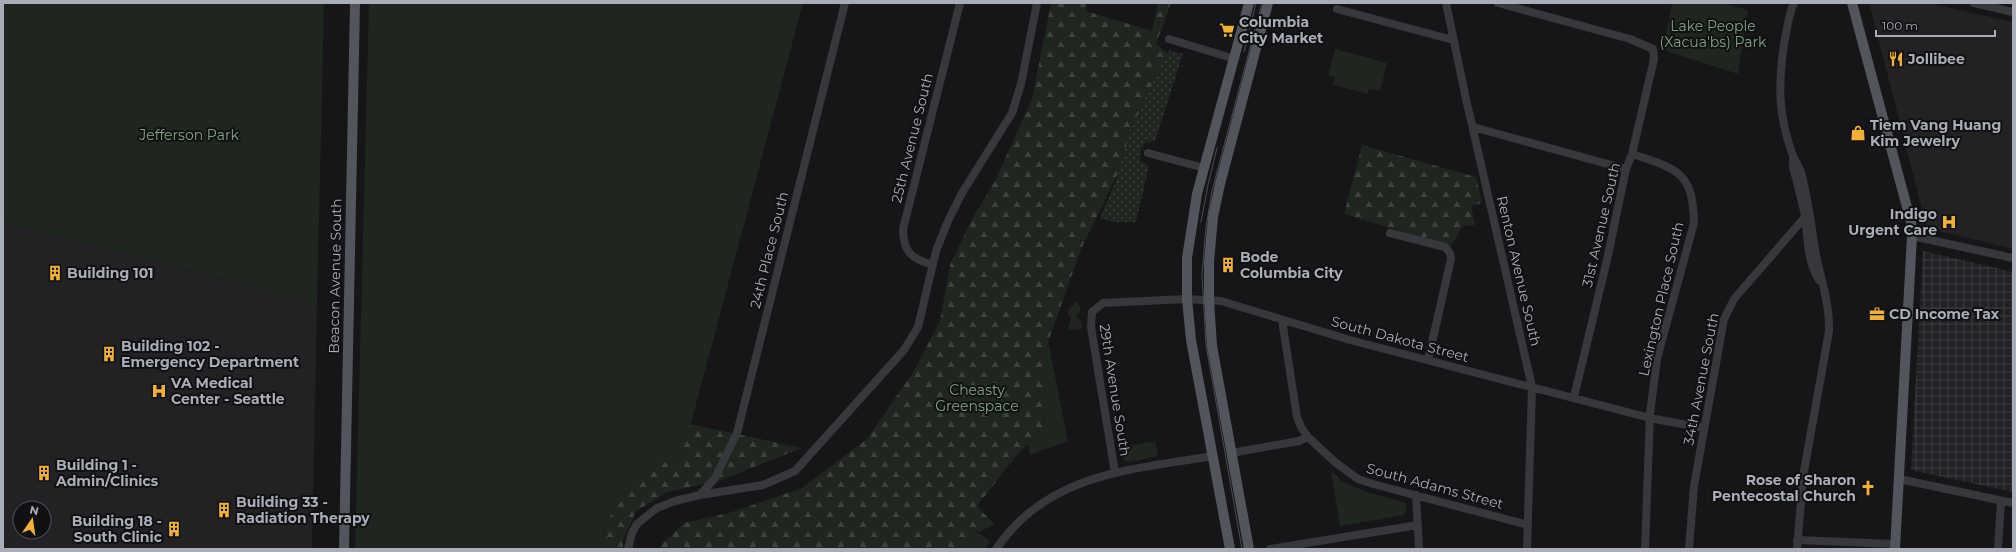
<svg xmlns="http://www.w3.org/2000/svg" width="2016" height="552" viewBox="0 0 2016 552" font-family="Montserrat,sans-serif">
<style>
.built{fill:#222225;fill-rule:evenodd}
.industrial{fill:url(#industrial-grid)}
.green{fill:#1e261f}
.forest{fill:url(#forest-firs)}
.garden{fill:url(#garden-dots)}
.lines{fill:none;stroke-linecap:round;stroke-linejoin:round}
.minor{stroke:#37383d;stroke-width:8}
.major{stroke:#53555c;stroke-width:10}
.tram{stroke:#4a4c52;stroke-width:1}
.labels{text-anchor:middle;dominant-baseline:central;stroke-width:4;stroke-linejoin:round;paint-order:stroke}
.poi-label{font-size:14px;font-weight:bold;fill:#a8adb8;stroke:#111113;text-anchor:start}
.park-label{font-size:14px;fill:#7fa381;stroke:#111113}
.street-label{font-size:14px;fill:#a8adb8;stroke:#111113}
</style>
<defs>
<pattern id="industrial-grid" width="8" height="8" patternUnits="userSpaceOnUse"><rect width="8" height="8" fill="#222225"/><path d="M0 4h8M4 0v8" fill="none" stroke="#3f3f43"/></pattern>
<pattern id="forest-firs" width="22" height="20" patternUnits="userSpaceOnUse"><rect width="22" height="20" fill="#1e261f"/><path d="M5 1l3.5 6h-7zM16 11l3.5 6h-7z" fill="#3c433d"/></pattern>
<pattern id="garden-dots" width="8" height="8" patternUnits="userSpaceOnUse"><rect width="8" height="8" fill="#1e261f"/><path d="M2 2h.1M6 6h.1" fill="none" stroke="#3c433d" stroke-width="1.8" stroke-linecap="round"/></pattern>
</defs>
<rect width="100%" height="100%" fill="#161618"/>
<!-- built -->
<path class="built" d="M 1869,3 L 1928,3 L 2013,22 L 2013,249 L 1927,228 Z
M 3,223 L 144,258 L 317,305 L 312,549 L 3,549 ZM 20,508 L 44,508 L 44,532 L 20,532 Z"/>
<!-- industrial -->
<path class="industrial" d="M 1923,251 L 2013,272 L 2013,492 L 1911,470 Z"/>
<!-- green -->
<path class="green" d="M 3,3 L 324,3 L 317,305 L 144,258 L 3,223 Z
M 369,3 L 803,3 L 682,457 L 638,472 L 604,526 L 603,549 L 355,549 Z
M 1672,3 L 1722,3 L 1748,10 L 1738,74 L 1663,50 Z
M 1335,49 L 1387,63 L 1380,91 L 1369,89 L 1368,94 L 1333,85 L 1335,77 L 1328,76 Z
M 1077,301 L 1081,309 L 1076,317 L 1081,320 L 1082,329 L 1071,330 L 1068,328 L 1071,318 L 1068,314 L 1068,309 Z
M 1048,342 L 1068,441 L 1030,455 L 1028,444 L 1044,427 Z
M 1155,441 L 1158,456 L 1129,462 L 1124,461 L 1122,447 Z
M 1331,472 L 1338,476 L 1340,480 L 1364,491 L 1406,503 L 1406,512 L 1404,515 L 1340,526 Z
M 976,531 L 990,541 L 985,549 L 961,549 L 969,536 Z"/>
<!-- forest -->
<path class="forest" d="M 1051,3 L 1087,3 L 1086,11 L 1152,31 L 1158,3 L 1171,3 L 1156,44 L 1174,59 L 1081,249 L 1048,342 L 1044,428 L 1017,455 L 977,506 L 994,524 L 980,532 L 976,531 L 969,536 L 961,549 L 660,549 L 661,545 L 684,523 L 729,513 L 802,488 L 867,439 L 914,371 L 940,321 L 950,265 L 972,219 L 995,181 L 1032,99 Z
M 1362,145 L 1476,177 L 1482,203 L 1471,206 L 1475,225 L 1463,226 L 1451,246 L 1344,214 Z
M 690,424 L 802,448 L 721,480 L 668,492 L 636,511 L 623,540 L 623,549 L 603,549 L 604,526 L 638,472 L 681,457 Z"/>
<!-- garden -->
<path class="garden" d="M 1169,50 L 1183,54 L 1155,141 L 1146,142 L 1141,149 L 1140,160 L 1149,166 L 1136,222 L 1113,222 L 1100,218 L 1117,178 L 1131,128 Z"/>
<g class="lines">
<!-- minor -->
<path class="minor" d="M 1446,3 L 1466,99 L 1532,387 L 1527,549
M 1498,3 L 1630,39 L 1653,49 L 1654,59 L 1632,154 L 1626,169 L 1607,260 L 1574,397
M 1794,3 C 1788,15 1787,31 1784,44 C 1778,86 1778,115 1793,156 C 1795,161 1799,166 1801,172 C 1808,198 1811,223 1815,250 C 1820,277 1830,303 1829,331 L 1803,477 L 1797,549
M 1974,3 L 2013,12
M 1337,9 L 1453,40
M 1169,39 L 1235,59
M 1473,127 L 1626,169
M 1148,153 L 1204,168
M 1632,154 C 1677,169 1693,171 1694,223 L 1657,359 L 1650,414 L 1645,549
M 1793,159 L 1793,167 C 1797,183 1802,200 1805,216 C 1808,238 1807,261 1819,280
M 1390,233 L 1445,247 L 1450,253 L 1451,259 L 1428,360
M 1912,236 L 2013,258
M 933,265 C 912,259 903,252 903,229 L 960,3
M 1282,320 L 1297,417 L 1301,427 L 1308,437 L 1336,463 L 1358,479 L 1373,484 L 1528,525
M 1231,453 L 1299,441 L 1308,437
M 1115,473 L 1091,327 L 1092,312 L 1103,303 L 1187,299 L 1221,301 L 1350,340 L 1650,418 L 1703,428
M 1899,479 L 2013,503
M 700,495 L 715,478 L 737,433 L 845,3
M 1416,495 L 1419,549
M 1797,540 L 1895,544
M 628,549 L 632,533 L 637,524 L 657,508 L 675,501 L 700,495 L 763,485 L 795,471 L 904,350 L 918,327 L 936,251 L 948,221 L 962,193 L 1012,113 L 1021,84 L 1037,3
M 996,549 C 1048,473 1129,470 1213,456
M 1270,549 L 1418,525
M 1689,549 L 1694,486 L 1724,319 L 1734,299 L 1805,217
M 1998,549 L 2001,501"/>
<!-- major -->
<path class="major" d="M 1852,3 L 1911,222 L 1912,236 L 1895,549
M 344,549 L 355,3
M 1230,549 L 1191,340 L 1187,299 L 1187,258 L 1197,194 L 1249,3
M 1249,549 L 1212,346 L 1209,300 L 1209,262 L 1213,217 L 1220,184 L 1268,3"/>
<!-- tram -->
<path class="tram" d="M 1244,52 L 1256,3
M 1201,222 L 1208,185 L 1217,148
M 1242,549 L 1206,345 L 1202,275 L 1206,227 L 1212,191 L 1262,3"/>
</g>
<!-- icons -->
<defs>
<g id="supermarket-bare" transform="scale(1.2)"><path d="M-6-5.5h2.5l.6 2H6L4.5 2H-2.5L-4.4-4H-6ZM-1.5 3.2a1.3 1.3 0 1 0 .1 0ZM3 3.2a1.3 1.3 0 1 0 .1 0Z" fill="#f2b134" stroke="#111113" stroke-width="2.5" paint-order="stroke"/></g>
<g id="restaurant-bare" transform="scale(1.2)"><path d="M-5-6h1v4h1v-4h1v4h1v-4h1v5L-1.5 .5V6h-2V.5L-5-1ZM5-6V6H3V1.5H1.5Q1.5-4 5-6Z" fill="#f2b134" stroke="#111113" stroke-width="2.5" paint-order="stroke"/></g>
<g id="shop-bare" transform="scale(1.2)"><path d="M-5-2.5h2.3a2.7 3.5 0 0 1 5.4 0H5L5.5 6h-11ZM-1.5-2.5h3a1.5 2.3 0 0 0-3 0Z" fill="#f2b134" stroke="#111113" stroke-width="2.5" paint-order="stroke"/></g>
<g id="hospital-bare" transform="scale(1.2)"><path d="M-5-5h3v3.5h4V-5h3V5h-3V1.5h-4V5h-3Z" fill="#f2b134" stroke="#111113" stroke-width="2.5" paint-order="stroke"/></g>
<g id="building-bare" transform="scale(1.2)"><path d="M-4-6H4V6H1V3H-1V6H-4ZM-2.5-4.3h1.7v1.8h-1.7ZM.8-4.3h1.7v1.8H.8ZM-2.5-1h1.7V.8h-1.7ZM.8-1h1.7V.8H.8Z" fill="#f2b134" stroke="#111113" stroke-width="2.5" paint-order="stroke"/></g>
<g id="office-bare" transform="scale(1.2)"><path d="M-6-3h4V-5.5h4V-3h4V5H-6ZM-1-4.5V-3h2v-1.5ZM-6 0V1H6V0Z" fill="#f2b134" stroke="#111113" stroke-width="2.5" paint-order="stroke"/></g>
<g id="church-bare" transform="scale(1.2)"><path d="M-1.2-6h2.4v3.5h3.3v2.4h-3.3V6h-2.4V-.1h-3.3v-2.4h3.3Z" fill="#f2b134" stroke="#111113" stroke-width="2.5" paint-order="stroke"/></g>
</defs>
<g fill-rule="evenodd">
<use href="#supermarket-bare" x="1227" y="30"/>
<use href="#restaurant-bare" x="1896" y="59"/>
<use href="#shop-bare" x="1858" y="133"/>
<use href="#hospital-bare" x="1949" y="222"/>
<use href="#building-bare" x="1228" y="265"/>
<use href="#building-bare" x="55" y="273"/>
<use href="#office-bare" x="1877" y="314"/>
<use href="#building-bare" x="109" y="354"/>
<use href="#hospital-bare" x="159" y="391"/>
<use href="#building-bare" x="44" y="473"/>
<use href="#church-bare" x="1868" y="488"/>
<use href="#building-bare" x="224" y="510"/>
<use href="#building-bare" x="174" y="529"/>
</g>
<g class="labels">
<!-- poi labels -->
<g class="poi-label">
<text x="1239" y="22">Columbia<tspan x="1239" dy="16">City Market</tspan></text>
<text x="1908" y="59">Jollibee</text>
<text x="1870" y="125">Tiem Vang Huang<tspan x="1870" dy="16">Kim Jewelry</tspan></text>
<text x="1937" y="214" text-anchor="end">Indigo<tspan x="1937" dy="16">Urgent Care</tspan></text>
<text x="1240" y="257">Bode<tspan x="1240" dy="16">Columbia City</tspan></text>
<text x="67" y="273">Building 101</text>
<text x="1889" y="314">CD Income Tax</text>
<text x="121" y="346">Building 102 -<tspan x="121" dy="16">Emergency Department</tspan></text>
<text x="171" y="383">VA Medical<tspan x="171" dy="16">Center - Seattle</tspan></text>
<text x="56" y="465">Building 1 -<tspan x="56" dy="16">Admin/Clinics</tspan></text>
<text x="1856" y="480" text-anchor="end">Rose of Sharon<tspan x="1856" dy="16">Pentecostal Church</tspan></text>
<text x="236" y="502">Building 33 -<tspan x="236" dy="16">Radiation Therapy</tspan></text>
<text x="162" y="521" text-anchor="end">Building 18 -<tspan x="162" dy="16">South Clinic</tspan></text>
</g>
<!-- park labels -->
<g class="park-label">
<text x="1713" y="26">Lake People<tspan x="1713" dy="16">(Xacua'bs) Park</tspan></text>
<text x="189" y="135">Jefferson Park</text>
<text x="977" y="390">Cheasty<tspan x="977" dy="16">Greenspace</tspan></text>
</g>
<!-- street labels -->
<g class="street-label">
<text transform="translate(912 138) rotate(-76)">25th Avenue South</text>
<text transform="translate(1601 225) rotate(-77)">31st Avenue South</text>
<text transform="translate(769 250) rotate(-76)">24th Place South</text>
<text transform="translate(1519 271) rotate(77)">Renton Avenue South</text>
<text transform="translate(335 276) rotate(-89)">Beacon Avenue South</text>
<text transform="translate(1661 299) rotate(-77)">Lexington Place South</text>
<text transform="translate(1400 339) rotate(15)">South Dakota Street</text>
<text transform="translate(1701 379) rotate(-79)">34th Avenue South</text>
<text transform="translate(1115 390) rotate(81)">29th Avenue South</text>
<text transform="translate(1435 486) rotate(15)">South Adams Street</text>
</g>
</g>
<!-- border -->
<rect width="2016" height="552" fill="none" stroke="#a8adb8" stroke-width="8"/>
<!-- north arrow -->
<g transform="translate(32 520) rotate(13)"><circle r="19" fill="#111113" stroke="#4d4f55"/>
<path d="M0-3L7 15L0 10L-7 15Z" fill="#f2b134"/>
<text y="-6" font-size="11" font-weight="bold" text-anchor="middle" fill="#a8adb8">N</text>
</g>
<!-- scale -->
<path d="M1876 30v6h119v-6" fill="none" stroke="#a8adb8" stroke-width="2"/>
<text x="1882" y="30" font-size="12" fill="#a8adb8" stroke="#111113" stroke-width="3" paint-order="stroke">100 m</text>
</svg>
